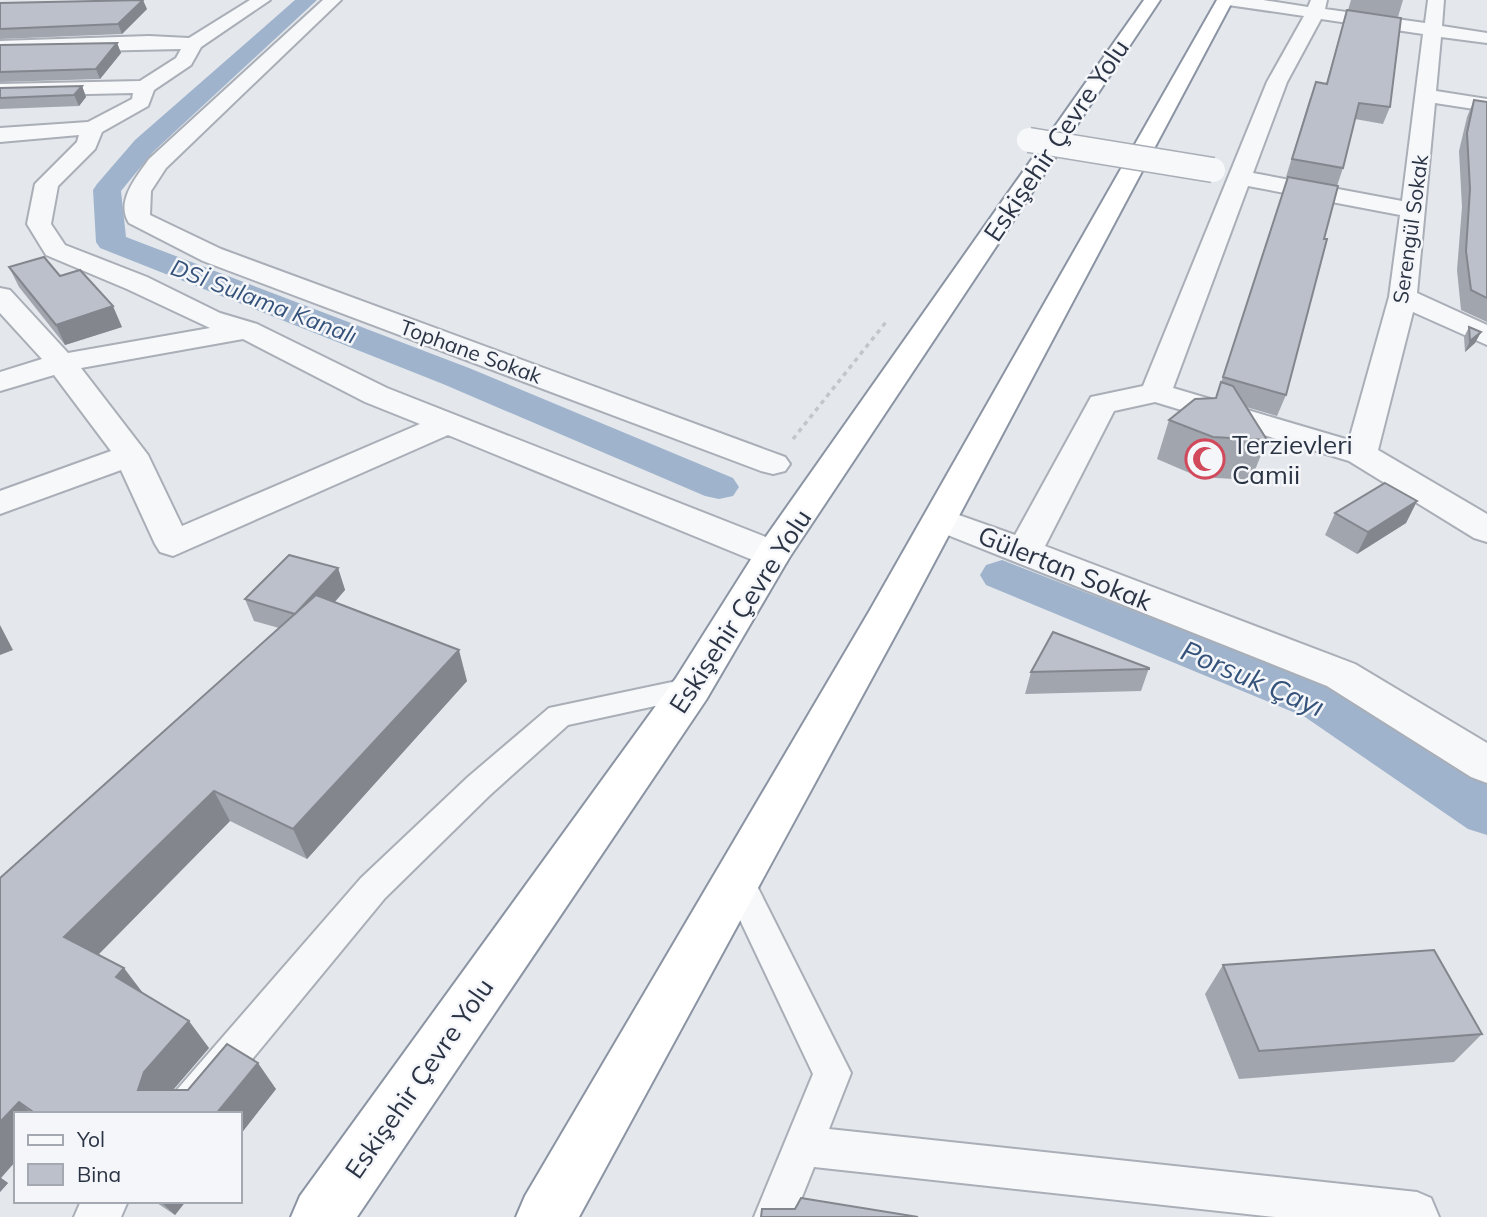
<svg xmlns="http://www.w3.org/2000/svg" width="1487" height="1217" viewBox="0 0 1487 1217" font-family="Mulish,sans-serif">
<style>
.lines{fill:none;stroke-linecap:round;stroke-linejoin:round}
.canal{fill:#9fb4cc;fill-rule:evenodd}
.lane-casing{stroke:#a9aeb7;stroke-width:4}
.street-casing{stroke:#a9aeb7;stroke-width:4}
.highway-casing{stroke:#8b94a3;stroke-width:4}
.path{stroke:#c2c5cb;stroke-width:3.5;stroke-dasharray:4.5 4.5;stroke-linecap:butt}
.lane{fill:#f7f8fa;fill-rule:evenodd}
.street{fill:#f7f8fa;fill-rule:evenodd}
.highway{fill:#fff;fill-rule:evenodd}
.street-bridge-casing{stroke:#a9aeb7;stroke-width:27;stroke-linecap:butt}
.street-bridge{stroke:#f7f8fa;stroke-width:24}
.wall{fill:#a1a5ae}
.shaded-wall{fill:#83868d}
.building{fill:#bbc0ca;stroke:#83868d;stroke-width:2}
.labels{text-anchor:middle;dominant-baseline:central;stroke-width:5;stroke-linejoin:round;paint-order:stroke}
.far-street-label{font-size:21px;fill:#2b3445;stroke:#f4f6f9}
.far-water-label{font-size:23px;font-style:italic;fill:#34527a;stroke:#f4f6f9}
.street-label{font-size:26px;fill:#2b3445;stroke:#f4f6f9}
.poi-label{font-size:26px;fill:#2b3445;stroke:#f4f6f9;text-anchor:start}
.water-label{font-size:28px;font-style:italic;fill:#34527a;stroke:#f4f6f9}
</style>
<rect width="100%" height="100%" fill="#e4e7ec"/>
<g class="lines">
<!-- canal -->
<path class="canal" d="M 295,0 L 317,0 L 153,152 L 121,191 L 126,237 L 469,368 L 733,478 L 739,487 L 733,496 L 719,499 L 705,496 L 443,384 L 100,248 L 96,242 L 93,190 L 97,184 L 135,140 Z
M 1002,560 L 1341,691 L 1487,785 L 1487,835 L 1468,829 L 1305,717 L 986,585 L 980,575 L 986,565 Z"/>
<!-- lane casing -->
<g class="lane-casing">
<path id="lane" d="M 691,678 L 701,682 L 705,689 L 701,696 L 568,725 L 490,795 L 385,898 L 207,1114 L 163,1114 L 168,1100 L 361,878 L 468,777 L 549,708 Z
M 739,870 L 751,874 L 851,1073 L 829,1129 L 1417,1192 L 1431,1198 L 1439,1217 L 1275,1217 L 814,1167 L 794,1217 L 754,1217 L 813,1074 L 723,884 L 727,874 Z
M 81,1201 L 128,1201 L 121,1217 L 74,1217 Z"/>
</g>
<!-- street casing -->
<g class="street-casing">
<path id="street" d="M 250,0 L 270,0 L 201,47 L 191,65 L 154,90 L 148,106 L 102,132 L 95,149 L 58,186 L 51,224 L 65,245 L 147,277 L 220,313 L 257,324 L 387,388 L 786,545 L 791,554 L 786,563 L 773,566 L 760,563 L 448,435 L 173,556 L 160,552 L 155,544 L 121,470 L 0,514 L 0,491 L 111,451 L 54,375 L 0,391 L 0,372 L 42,359 L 0,313 L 0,288 L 10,290 L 68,353 L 210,328 L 127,289 L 46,255 L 27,224 L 35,184 L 77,142 L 79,135 L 0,142 L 0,128 L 88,122 L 132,99 L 133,93 L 0,96 L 0,84 L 140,81 L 176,58 L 181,49 L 0,53 L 0,41 L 149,36 L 189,38 ZM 243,339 L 365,402 L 420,424 L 182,526 L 148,455 L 81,368 Z
M 323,0 L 341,0 L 166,168 L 151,191 L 150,215 L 221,249 L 785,457 L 790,464 L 785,471 L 773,474 L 761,471 L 203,261 L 129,223 C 115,202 137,176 149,159 Z
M 1220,0 L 1263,0 L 1308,7 L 1311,0 L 1327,0 L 1325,9 L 1425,23 L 1428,0 L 1444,0 L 1442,26 L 1487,33 L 1487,43 L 1441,37 L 1436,91 L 1487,99 L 1487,111 L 1435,103 L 1417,293 L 1487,325 L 1487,345 L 1413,312 L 1378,450 L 1487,514 L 1487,542 L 1474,538 L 1349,461 L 1155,402 L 1114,411 L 1045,546 L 1355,664 L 1487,743 L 1487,783 L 1471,777 L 1327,686 L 930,528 L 924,520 L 930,512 L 942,509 L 1015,535 L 1091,397 L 1143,386 L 1267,82 L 1304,16 L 1228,5 ZM 1321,19 L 1423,34 L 1402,201 L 1253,173 L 1287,82 ZM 1248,186 L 1400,215 L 1389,297 L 1349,440 L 1173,388 Z"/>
</g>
<!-- highway casing -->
<g class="highway-casing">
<path id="highway" d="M 1144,0 L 1160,0 L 789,558 L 706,700 L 357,1217 L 291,1217 L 300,1196 L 676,678 L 760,545 Z
M 1217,0 L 1233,0 L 909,610 L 579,1217 L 516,1217 L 525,1196 L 870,610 Z"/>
</g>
<!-- path -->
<path class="path" d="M 793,439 L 886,322"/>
<!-- lane -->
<use href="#lane" class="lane"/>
<!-- street -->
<use href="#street" class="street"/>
<!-- highway -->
<use href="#highway" class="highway"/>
<!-- street-bridge casing -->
<g class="street-bridge-casing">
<path id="street-bridge" d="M 1029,140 L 1213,170"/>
</g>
<!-- street-bridge -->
<use href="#street-bridge" class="street-bridge"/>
</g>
<!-- wall -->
<path class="wall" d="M 1351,0 L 1403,0 L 1398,17 L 1348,10 Z
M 0,3 L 147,9 L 122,34 L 0,39 Z
M 1347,10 L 1390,107 L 1383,124 L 1355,119 L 1343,168 L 1337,186 L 1286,395 L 1277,416 L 1246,407 L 1267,440 L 1251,480 L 1199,477 L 1157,459 L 1169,420 L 1216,398 L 1288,177 L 1286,177 L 1310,98 L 1326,84 Z
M 117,43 L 121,53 L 100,79 L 0,82 L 0,45 Z
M 82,86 L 86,97 L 79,106 L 0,109 L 0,88 Z
M 1474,100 L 1487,102 L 1487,322 L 1461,310 L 1457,270 L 1462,207 L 1459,151 L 1467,117 Z
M 9,267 L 122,327 L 65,345 L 19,287 Z
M 1469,327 L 1481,332 L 1475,343 L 1465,352 L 1464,337 Z
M 1417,501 L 1406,523 L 1357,554 L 1325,535 L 1335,513 Z
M 338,568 L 345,590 L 335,602 L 467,681 L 307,859 L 230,821 L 98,955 L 209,1048 L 173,1090 L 276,1089 L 240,1135 L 240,1114 L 16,1114 L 1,1178 L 8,1183 L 0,1192 L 0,878 L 279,628 L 254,621 L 245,599 Z
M 1149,668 L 1141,691 L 1025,694 L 1031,672 Z
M 1223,965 L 1482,1034 L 1454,1062 L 1239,1079 L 1205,994 Z
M 154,1201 L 186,1201 L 175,1215 Z"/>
<!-- shaded-wall -->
<path class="shaded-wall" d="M 143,0 L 147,9 L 122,34 L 118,24 Z
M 117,43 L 121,53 L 100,79 L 96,69 Z
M 82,86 L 86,97 L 79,106 L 74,95 Z
M 113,306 L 122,327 L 65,345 L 56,325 Z
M 1481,332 L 1475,343 L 1465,352 L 1470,341 Z
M 1417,501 L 1406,523 L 1357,554 L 1368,532 Z
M 338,568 L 345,590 L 304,636 L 296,614 Z
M 0,625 L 13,650 L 0,655 Z
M 459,650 L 467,681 L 307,859 L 293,829 Z
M 214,791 L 230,821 L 88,965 L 64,937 Z
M 124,968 L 146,997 L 116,977 Z
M 189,1021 L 209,1048 L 166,1098 L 138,1090 L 144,1072 Z
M 258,1063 L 276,1089 L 240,1135 L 240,1114 L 216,1114 Z
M 19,1102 L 32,1114 L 16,1114 L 16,1161 L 1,1178 L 8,1183 L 0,1192 L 0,1122 Z
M 160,1201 L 186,1201 L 175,1215 Z"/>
<!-- building -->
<path class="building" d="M 143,0 L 118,24 L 0,29 L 0,3 Z
M 1347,10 L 1401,18 L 1390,107 L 1359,103 L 1343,168 L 1292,159 L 1316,82 L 1327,84 Z
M 117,43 L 96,69 L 0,72 L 0,45 Z
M 82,86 L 74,95 L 0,98 L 0,88 Z
M 1474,100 L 1487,102 L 1487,298 L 1471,290 L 1466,251 L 1470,189 L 1467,133 Z
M 1288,177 L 1338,186 L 1324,239 L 1327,239 L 1286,395 L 1223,377 Z
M 44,257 L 60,276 L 80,270 L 113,306 L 56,325 L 9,267 Z
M 1469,327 L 1481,332 L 1470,341 Z
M 1221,382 L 1233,386 L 1267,440 L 1213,437 L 1169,420 L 1195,399 L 1216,398 Z
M 1385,483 L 1417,501 L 1368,532 L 1335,513 Z
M 289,555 L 338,568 L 295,614 L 245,599 Z
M 316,595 L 459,650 L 293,829 L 214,791 L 64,937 L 124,968 L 116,977 L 189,1021 L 144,1072 L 138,1090 L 188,1090 L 227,1044 L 258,1063 L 216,1114 L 36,1114 L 19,1102 L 0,1122 L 0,878 Z
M 1053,632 L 1149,668 L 1149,669 L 1031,672 Z
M 1434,950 L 1482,1034 L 1259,1051 L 1223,965 Z
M 801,1198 L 918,1217 L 761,1217 L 762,1209 L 795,1209 Z"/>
<!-- icons -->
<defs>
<g id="mosque-ring" transform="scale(2.0125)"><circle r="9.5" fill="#f4f6f9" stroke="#d1495b" stroke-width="1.5"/><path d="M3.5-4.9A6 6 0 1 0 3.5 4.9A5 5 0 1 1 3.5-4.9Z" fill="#d1495b"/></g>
</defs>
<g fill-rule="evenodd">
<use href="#mosque-ring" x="1205" y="459"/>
</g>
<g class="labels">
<!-- far-street labels -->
<g class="far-street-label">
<text transform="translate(1410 229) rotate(-82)">Serengül Sokak</text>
<text transform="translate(471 351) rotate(20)">Tophane Sokak</text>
</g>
<!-- far-water labels -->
<g class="far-water-label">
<text transform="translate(264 301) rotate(21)">DSİ Sulama Kanalı</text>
</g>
<!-- street labels -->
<g class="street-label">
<text transform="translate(1056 140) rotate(-56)">Eskişehir Çevre Yolu</text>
<text transform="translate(1065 568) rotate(22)">Gülertan Sokak</text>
<text transform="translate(740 611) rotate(-57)">Eskişehir Çevre Yolu</text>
<text transform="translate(419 1078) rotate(-55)">Eskişehir Çevre Yolu</text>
</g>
<!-- poi labels -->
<g class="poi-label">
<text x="1232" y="444">Terzievleri<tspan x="1232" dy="30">Camii</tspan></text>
</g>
<!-- water labels -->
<g class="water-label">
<text transform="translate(1253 678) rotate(23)">Porsuk Çayı</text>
</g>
</g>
<!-- legend -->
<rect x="14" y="1112" width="228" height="91" fill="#f4f6f9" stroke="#a4a8b1" stroke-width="2"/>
<rect x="28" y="1135" width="35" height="10" fill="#f7f8fa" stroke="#a4a8b1" stroke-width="2"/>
<text x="77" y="1147" font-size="21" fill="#2b3445">Yol</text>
<rect x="28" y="1164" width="35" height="21" fill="#bbc0ca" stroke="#a4a8b1" stroke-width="2"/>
<text x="77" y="1182" font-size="21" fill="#2b3445">Bina</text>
</svg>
